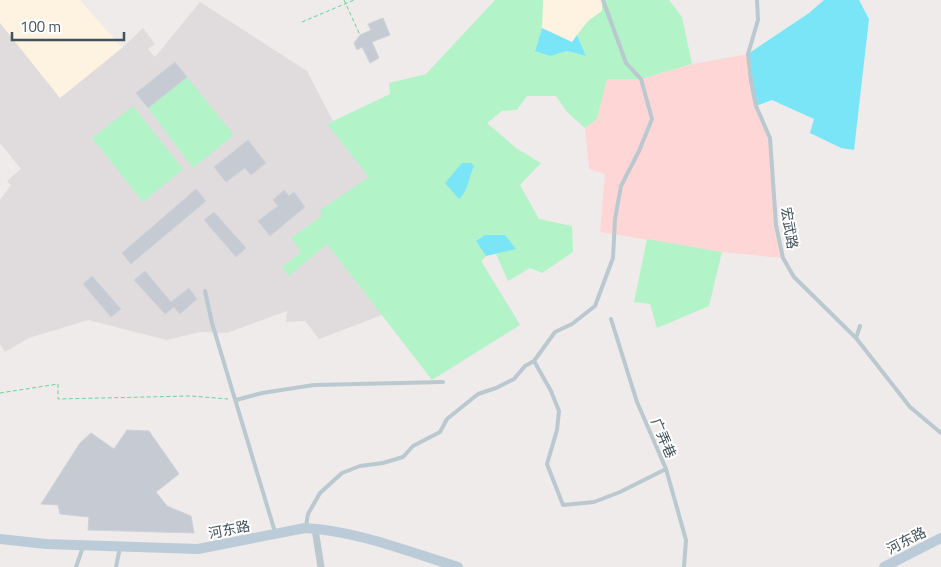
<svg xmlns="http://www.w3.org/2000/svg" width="941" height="567" viewBox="0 0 941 567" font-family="'Titillium Web','Noto Sans SC',sans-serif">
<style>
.commercial{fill:#fef3e0}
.education{fill:#e0dcdd}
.medical{fill:#fed6d6}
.green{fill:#b2f3c7}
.water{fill:#7ae5f6}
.building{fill:#c6cad2;stroke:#ced2d8}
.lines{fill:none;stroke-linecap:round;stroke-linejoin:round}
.path{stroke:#67d596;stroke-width:1;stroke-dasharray:4 2.5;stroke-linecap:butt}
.service{stroke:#bac8d0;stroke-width:4}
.minor{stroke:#bac8d0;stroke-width:7}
.secondary{stroke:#bbcbd8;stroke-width:10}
.labels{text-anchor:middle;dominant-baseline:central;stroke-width:4;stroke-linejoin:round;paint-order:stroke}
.street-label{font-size:14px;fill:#42515b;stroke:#fff}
</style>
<rect width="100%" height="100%" fill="#efebeb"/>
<!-- commercial -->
<path class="commercial" d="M 0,0 L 80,0 L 122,48 L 60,99 L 0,23 Z
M 543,0 L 602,0 L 602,11 L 588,21 L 572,42 L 542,28 Z"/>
<!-- education -->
<path class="education" d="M 200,2 L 307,71 L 333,121 L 327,124 L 436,181 L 486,256 L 481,261 L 520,325 L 382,315 L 319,339 L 305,321 L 286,322 L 287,311 L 227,333 L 200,332 L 167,340 L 88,320 L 29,338 L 5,352 L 0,344 L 0,200 L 11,185 L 7,181 L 21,169 L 0,143 L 0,23 L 60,98 L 122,48 L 143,28 L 155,44 L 148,49 L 155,57 Z"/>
<!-- medical -->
<path class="medical" d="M 748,54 L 756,106 L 770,138 L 776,225 L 783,258 L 722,252 L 600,232 L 605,174 L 589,169 L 585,128 L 597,119 L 607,79 L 641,79 L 692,64 Z"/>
<!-- green -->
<path class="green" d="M 495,0 L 543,0 L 542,28 L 535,50 L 550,56 L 567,51 L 586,56 L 577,35 L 588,21 L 602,11 L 602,0 L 669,0 L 682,17 L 692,64 L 641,79 L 607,79 L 597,119 L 585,128 L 567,112 L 556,96 L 527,96 L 517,110 L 502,111 L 487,123 L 516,148 L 541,163 L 520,185 L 539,219 L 572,226 L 573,252 L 542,273 L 530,268 L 508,281 L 496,254 L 516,248 L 476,242 L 486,256 L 481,261 L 520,325 L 432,380 L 327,244 L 289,276 L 282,267 L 301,252 L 291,238 L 322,216 L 320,210 L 369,177 L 327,124 L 390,94 L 389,83 L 426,74 Z
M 187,77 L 234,135 L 193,168 L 148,108 Z
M 133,106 L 183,169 L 143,202 L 92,138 Z
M 647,239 L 722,252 L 709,306 L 657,328 L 650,304 L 634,302 Z"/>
<!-- water -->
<path class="water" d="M 824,0 L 859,0 L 869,19 L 854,150 L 841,148 L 810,133 L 814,119 L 772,100 L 756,106 L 748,54 L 809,13 Z
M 542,28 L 572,42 L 577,35 L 586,56 L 567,51 L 550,56 L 535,51 Z
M 462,163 L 471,163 L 474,166 C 469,176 468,192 459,199 L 445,183 Z
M 485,235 L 505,235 L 516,249 L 486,256 L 476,241 Z"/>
<!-- building -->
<path class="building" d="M 383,18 L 390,35 L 372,42 L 379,58 L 370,63 L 362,47 L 357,50 L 354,43 L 360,35 L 371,30 L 368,24 Z
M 175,62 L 187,77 L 148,108 L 136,93 Z
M 248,140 L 266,163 L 251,175 L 245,168 L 226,182 L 214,167 Z
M 196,189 L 206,201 L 131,264 L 122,253 Z
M 284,190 L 289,196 L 294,192 L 305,207 L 270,236 L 258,221 L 278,206 L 273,200 Z
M 214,212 L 246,248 L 236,257 L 204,220 Z
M 145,271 L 171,302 L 189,288 L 197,299 L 180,314 L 174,307 L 165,314 L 134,280 Z
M 92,276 L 121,309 L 111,317 L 83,284 Z
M 127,430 L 149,431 L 179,474 L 156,492 L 167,506 L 191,516 L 194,533 L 88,530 L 89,517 L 60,514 L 58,505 L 41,504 L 80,443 L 91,433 L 114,449 Z"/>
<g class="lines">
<!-- path -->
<path class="path" d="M 344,0 L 360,35
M 302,22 L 354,0
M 0,393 L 58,384 L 58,399 L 191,396 L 228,399"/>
<!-- service -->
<path class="service" d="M 757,0 L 758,20 L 748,54 L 751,81 L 756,106 L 770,138 L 776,225 L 783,258 L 794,277 L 856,338 L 910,407 L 941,433
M 205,291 L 212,323 L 275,532
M 611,319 L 637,402 L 666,469 L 686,540 L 684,567
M 856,338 L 860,326
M 534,361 L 551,391 L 559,411 L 557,430 L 547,464 L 563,505 L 594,502 L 620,492 L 666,469
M 236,400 L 262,393 L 314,385 L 443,382
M 306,526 L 308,514 L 320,493 L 342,473 L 360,466 L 383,463 L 403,457 L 413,446 L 440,432 L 447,419 L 478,394 L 496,388 L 514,379 L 525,366 L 534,361 L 555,332 L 572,324 L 595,306 L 613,258 L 615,219 L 621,186 L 639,151 L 652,119 L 641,79 L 626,63 L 603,0
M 76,567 L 83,547
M 116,567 L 120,547"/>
<!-- minor -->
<path class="minor" d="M 315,529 L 321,567"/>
<!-- secondary -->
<path class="secondary" d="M 0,539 L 46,544 L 198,549 L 305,528 C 358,531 409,552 458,567
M 884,567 L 941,538"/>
</g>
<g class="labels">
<!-- street labels -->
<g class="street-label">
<text transform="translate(790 228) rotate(81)">宏武路</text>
<text transform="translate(664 438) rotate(67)">广弄巷</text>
<text transform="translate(229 529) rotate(-11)">河东路</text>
<text transform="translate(906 540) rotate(-27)">河东路</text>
</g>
</g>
<!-- scale -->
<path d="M12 32v8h112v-8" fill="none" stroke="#42515b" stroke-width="2.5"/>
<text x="20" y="32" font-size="15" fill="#42515b" stroke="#ffffff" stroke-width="4" paint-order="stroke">100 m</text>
</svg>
